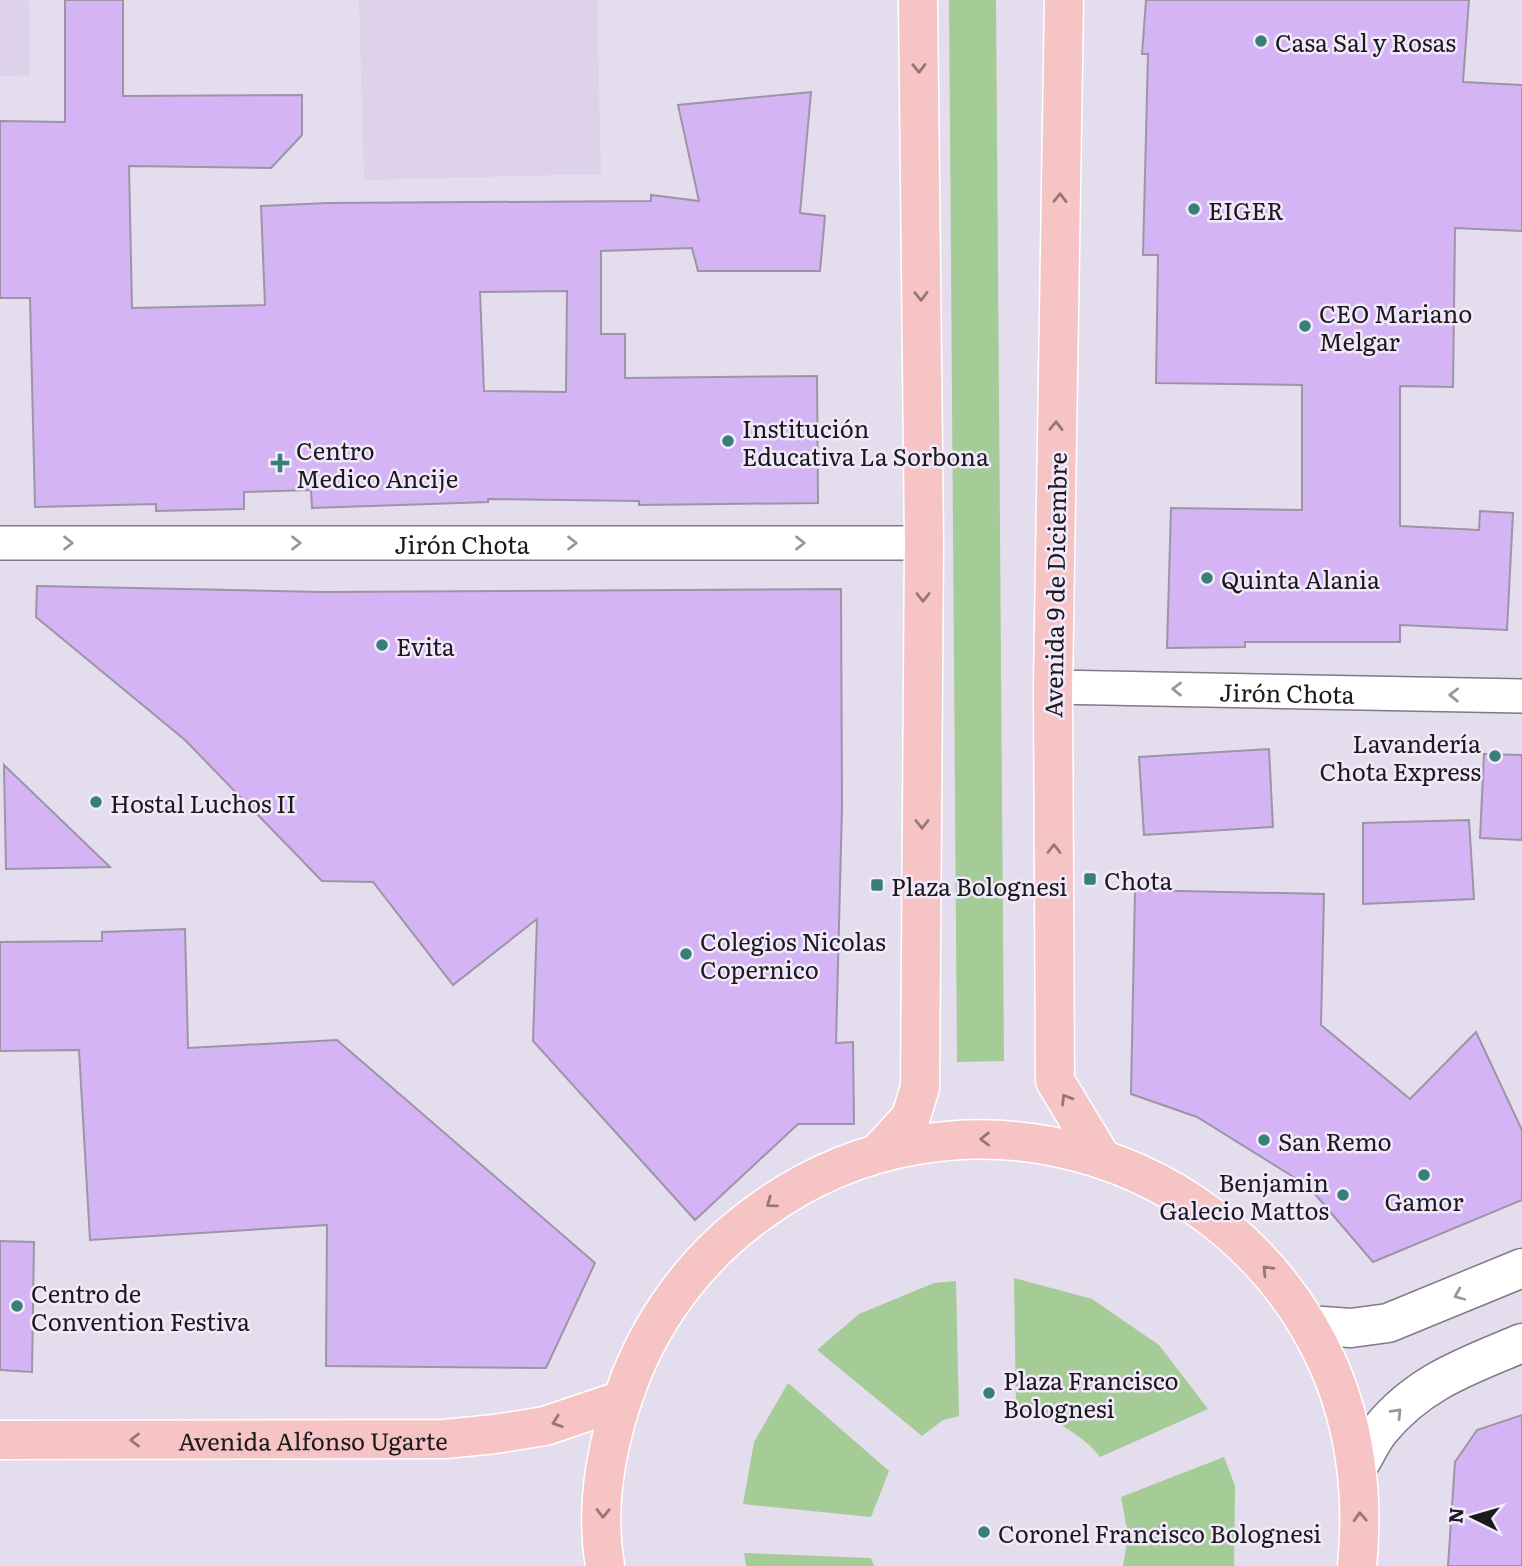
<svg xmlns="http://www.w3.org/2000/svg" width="1522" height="1566" viewBox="0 0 1522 1566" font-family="Literata,serif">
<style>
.built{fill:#ddd2e9}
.green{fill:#a5cb96}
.building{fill:#d4b4f5;stroke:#9c95a4;stroke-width:2;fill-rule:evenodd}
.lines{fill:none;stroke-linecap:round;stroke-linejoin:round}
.minor-casing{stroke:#807987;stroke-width:36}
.secondary-casing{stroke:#807987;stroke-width:41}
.primary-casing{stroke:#fff;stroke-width:41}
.minor{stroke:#fff;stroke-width:33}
.secondary{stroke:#fff;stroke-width:38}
.primary{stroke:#f7c4c5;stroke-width:38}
.oneway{stroke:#94777a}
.oneway2{stroke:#98989a}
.poi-dot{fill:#387f7a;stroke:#f2eafa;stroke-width:2.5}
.labels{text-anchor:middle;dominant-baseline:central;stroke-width:5;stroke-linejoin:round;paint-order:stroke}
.poi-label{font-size:24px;fill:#1b191e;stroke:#f2eafa;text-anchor:start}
.street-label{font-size:24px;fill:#1b191e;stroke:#f2eafa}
</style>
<rect width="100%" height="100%" fill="#e4dded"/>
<!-- built -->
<path class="built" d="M 0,0 L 29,0 L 30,75 L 0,76 Z
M 359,0 L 597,0 L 601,174 L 364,180 Z"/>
<!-- green -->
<path class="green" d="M 949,0 L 996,0 L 1004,1061 L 957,1062 Z
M 1014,1278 L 1092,1299 L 1159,1345 L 1208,1409 L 1100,1457 C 1085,1436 1042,1410 1016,1410 Z
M 956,1281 L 959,1416 L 943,1420 L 922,1436 L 817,1350 L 859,1314 L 934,1283 Z
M 788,1383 L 889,1471 L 871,1517 L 743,1504 L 754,1442 Z
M 1224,1457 L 1235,1486 L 1234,1566 L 1123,1566 L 1128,1535 L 1121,1497 Z
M 744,1553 L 871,1558 L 874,1566 L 746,1566 Z"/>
<!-- building -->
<path class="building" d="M 65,0 L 123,0 L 123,96 L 302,95 L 302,135 L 271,168 L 129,166 L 132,308 L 265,305 L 261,206 L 328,203 L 651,201 L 651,195 L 699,201 L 678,105 L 811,92 L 800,213 L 825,216 L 820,271 L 698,271 L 692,248 L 601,251 L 601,334 L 625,334 L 625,378 L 817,376 L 818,503 L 639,505 L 639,501 L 488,499 L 488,502 L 312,508 L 311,490 L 244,492 L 244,509 L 156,511 L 156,504 L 35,507 L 30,298 L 0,298 L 0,121 L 65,122 ZM 567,291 L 566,392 L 484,391 L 480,292 Z
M 1146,0 L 1469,0 L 1463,82 L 1522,85 L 1522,231 L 1455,228 L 1453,387 L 1400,386 L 1400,526 L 1479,530 L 1480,511 L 1513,513 L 1507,630 L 1400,625 L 1400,642 L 1245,642 L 1245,647 L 1167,648 L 1171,508 L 1302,510 L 1302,385 L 1156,383 L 1158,255 L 1143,255 L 1148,54 L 1142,54 Z
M 37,586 L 322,592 L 841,589 L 842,807 L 836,1043 L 853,1042 L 854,1124 L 798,1124 L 695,1220 L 533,1041 L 537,919 L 453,985 L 373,882 L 322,881 L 185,740 L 36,617 Z
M 1269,749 L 1273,827 L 1144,835 L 1139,757 Z
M 1484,754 L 1522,755 L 1522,840 L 1480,838 Z
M 4,765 L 110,867 L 6,869 Z
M 1469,820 L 1474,899 L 1363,904 L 1363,823 Z
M 1135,890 L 1324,894 L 1321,1025 L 1410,1099 L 1476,1032 L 1522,1130 L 1522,1200 L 1373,1262 L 1308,1186 L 1197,1117 L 1131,1094 Z
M 185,929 L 188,1048 L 337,1040 L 595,1263 L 546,1368 L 326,1366 L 327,1225 L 90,1240 L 79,1050 L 0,1051 L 0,942 L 102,941 L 102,932 Z
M 0,1241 L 34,1242 L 32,1372 L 0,1370 Z
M 1522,1415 L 1522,1566 L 1448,1566 L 1455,1462 L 1477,1430 Z"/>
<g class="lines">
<!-- minor casing -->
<g class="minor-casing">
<g id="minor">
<path id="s1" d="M 0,543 L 924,543"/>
<path id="s2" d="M 1053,687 L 1522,696"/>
</g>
</g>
<!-- secondary casing -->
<g class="secondary-casing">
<path id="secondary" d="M 1308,1325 L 1351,1328 L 1388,1323 L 1522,1268
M 1357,1468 C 1365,1456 1371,1441 1380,1430 C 1419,1382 1467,1366 1522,1343"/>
</g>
<!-- primary casing -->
<g class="primary-casing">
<g id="primary">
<path d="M 1064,0 L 1053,687 L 1055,1081 L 1101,1157"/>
<path d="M 879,1152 L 911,1117 L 920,1087 L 924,543 L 918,0"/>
<path id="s3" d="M 0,1440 L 445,1439 L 495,1434 L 545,1426 L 622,1400"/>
<path d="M 605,1566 C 594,1503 608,1435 631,1376 C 658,1309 703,1252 761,1211 C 955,1070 1230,1146 1328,1364 C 1356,1427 1364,1498 1357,1566"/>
</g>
</g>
<!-- minor -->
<use href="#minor" class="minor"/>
<!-- secondary -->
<use href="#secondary" class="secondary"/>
<!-- primary -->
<use href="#primary" class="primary"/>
</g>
<!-- one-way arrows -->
<defs><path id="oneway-chevron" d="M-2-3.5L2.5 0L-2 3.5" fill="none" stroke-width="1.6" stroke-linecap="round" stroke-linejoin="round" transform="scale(1.75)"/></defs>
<g class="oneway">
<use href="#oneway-chevron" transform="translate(919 68) rotate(89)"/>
<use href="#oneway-chevron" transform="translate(1060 198) rotate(-89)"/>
<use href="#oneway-chevron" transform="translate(921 296) rotate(89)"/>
<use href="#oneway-chevron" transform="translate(1056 426) rotate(-89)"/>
<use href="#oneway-chevron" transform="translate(923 597) rotate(90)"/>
<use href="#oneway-chevron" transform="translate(922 824) rotate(90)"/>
<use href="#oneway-chevron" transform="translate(1054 849) rotate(-90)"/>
<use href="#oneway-chevron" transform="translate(1066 1099) rotate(-121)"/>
<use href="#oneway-chevron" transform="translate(985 1139) rotate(179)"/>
<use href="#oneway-chevron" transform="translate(771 1203) rotate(144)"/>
<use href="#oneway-chevron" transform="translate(1267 1270) rotate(-133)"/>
<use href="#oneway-chevron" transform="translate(557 1422) rotate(161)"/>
<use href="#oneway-chevron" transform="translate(135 1440) rotate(180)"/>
<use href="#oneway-chevron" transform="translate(603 1513) rotate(91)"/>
<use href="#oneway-chevron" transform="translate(1360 1517) rotate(-93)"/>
</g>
<g class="oneway2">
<use href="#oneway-chevron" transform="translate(68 543)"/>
<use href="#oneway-chevron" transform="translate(296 543)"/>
<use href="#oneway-chevron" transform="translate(572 543)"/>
<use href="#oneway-chevron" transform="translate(800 543)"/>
<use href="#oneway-chevron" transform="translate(1177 689) rotate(-179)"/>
<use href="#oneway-chevron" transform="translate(1454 695) rotate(-179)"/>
<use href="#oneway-chevron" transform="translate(1459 1295) rotate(157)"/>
<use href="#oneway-chevron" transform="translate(1397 1413) rotate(-46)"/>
</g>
<!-- markers -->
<g class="poi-dot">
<circle cx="1261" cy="41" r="7"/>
<circle cx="1194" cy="209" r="7"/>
<circle cx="1305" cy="326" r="7"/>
<circle cx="728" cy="441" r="7"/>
<path d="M276.5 452.5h7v7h7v7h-7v7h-7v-7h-7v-7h7z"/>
<circle cx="1207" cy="578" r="7"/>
<circle cx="382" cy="645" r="7"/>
<circle cx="1495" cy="756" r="7"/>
<circle cx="96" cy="802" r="7"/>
<rect x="1083" y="872" width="14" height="14" rx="3.5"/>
<rect x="870" y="878" width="14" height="14" rx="3.5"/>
<circle cx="686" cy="954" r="7"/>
<circle cx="1264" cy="1140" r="7"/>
<circle cx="1424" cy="1175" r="7"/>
<circle cx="1343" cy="1195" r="7"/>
<circle cx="17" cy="1306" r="7"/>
<circle cx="989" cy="1393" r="7"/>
<circle cx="984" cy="1532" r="7"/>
</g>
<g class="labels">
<!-- poi labels -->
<g class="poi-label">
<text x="1275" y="41">Casa Sal y Rosas</text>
<text x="1208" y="209">EIGER</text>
<text x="1319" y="312">CEO Mariano<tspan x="1319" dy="28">Melgar</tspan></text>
<text x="742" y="427">Institución<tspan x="742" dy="28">Educativa La Sorbona</tspan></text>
<text x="296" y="449">Centro<tspan x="296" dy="28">Medico Ancije</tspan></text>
<text x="1221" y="578">Quinta Alania</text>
<text x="396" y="645">Evita</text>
<text x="1481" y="742" text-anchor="end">Lavandería<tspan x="1481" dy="28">Chota Express</tspan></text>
<text x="110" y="802">Hostal Luchos II</text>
<text x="1104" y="879">Chota</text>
<text x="891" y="885">Plaza Bolognesi</text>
<text x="700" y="940">Colegios Nicolas<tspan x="700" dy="28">Copernico</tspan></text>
<text x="1278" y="1140">San Remo</text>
<text x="1329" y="1181" text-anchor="end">Benjamin<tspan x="1329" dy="28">Galecio Mattos</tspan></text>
<text x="1424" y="1200" text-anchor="middle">Gamor</text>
<text x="31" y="1292">Centro de<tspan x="31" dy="28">Convention Festiva</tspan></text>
<text x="1003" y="1379">Plaza Francisco<tspan x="1003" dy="28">Bolognesi</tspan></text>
<text x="998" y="1532">Coronel Francisco Bolognesi</text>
</g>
<!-- street labels -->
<g class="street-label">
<text stroke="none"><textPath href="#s1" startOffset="462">Jirón Chota</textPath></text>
<text transform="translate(1054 585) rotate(-89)">Avenida 9 de Diciembre</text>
<text stroke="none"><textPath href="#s2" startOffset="234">Jirón Chota</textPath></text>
<text stroke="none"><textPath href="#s3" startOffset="313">Avenida Alfonso Ugarte</textPath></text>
</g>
</g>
<!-- north arrow -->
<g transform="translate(1473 1517) rotate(275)" stroke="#f2eafa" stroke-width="5" paint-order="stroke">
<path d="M0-5L12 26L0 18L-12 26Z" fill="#1b191e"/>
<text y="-10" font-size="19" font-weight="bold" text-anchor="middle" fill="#1b191e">N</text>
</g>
</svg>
